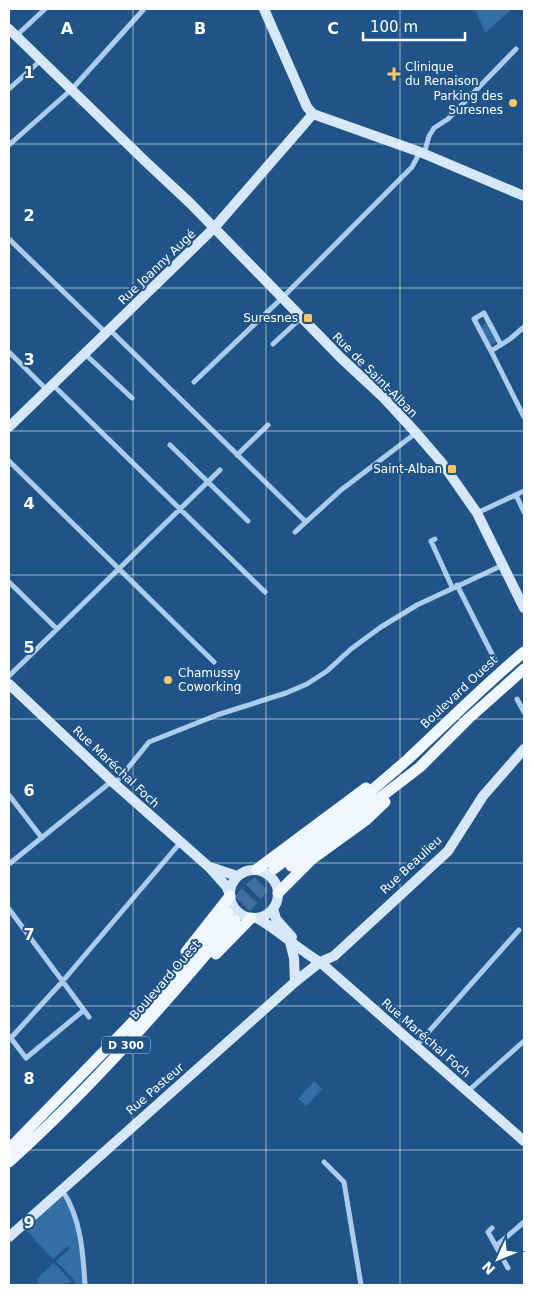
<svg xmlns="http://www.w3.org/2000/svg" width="533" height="1294" viewBox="0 0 533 1294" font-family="'DejaVu Sans',sans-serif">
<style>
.green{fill:#336ea6}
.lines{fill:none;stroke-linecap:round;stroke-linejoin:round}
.primary-tunnel{stroke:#416e9b;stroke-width:11;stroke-dasharray:11 5.5;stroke-linecap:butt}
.street{stroke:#abcceb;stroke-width:5}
.secondary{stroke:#d6e7f8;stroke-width:10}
.primary{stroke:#eff6fe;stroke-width:11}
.grid{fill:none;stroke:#fff;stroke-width:1;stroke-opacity:0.55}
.poi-dot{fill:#f9c76b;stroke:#205489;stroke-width:2}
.labels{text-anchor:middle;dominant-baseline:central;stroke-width:4;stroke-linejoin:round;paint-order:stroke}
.shield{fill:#205489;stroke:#bcccdc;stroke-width:1}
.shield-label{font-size:11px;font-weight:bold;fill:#fff}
.poi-label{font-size:12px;fill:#fff;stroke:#205489;text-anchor:end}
.street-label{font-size:12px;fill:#fff;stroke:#205489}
.grid-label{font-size:16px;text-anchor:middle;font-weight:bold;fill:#fff;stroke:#205489;stroke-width:4;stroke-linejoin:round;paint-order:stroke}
</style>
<rect width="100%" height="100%" fill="#205489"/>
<!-- green -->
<path class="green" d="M 475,9 L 512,9 L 485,33 Z
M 486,323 L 496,342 L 490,345 L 481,326 Z
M 314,1081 L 322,1089 L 306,1106 L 298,1099 Z
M 61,1195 C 80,1221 81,1254 83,1285 L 75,1285 L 75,1281 L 56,1261 L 69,1249 L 68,1246 L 53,1259 L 24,1228 Z
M 54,1263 L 72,1282 L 64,1285 L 39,1285 L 37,1279 Z"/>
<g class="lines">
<!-- primary-tunnel -->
<path class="primary-tunnel" d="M 228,913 L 250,888 L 274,869
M 235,920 L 257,895 L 277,876"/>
<!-- street -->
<path class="street" d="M 16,36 L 45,9
M 9,89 L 41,60
M 9,145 L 72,89 L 144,9
M 424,154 L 429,136 L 434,128 L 448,119 L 516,49
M 9,239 L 106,333
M 524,327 L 510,339 L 491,351 L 524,417
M 110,330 L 306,522
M 273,344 L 301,318
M 491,351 L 474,319 L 484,313 L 501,345
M 9,352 L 47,390
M 85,354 L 132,398
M 194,382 L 282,298 L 412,167 L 420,152
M 53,385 L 265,592
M 170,445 L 248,521
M 237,455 L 268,425
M 9,461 L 214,662
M 516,495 L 524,512
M 477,513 L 524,491
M 295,532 L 341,490 L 416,433
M 435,539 L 431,541 L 452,587
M 9,582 L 57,629
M 457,585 L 496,662
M 9,676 L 220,470
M 517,699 L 524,712
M 115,784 L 149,742 L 217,715 L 286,693 L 307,684 L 327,671 L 351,649 L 381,627 L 417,605 L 503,565
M 9,795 L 42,838
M 9,864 L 112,781
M 9,909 L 89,1017
M 10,1037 L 26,1058 L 84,1010
M 9,1040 L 62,982 L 180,843
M 416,1046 L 519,930
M 468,1091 L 524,1041
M 324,1162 L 344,1182 L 361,1285
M 62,1190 C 81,1218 83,1252 85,1285
M 492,1228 L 488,1232 L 508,1268
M 496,1246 L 524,1222"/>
<!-- secondary -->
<path class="secondary" d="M 264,9 L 307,107 L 313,114
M 9,29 L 145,161 L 190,203 L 341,358 L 384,398 L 418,435 L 442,463 L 477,513 L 524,608
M 313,114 L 420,152 L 524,196
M 9,427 L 214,228 L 313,114
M 9,684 L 115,784 L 209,867 L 226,886 L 229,892
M 210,867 L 237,876
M230 894a24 24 0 1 1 48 0a24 24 0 1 1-48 0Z
M 273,909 L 276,919 L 292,937
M 257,918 C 279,930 297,949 320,962 L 524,1141
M 290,942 L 294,958 L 295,982
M 9,1237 L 295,982 L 320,962 L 334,956 L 448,851 L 483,796 L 524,749"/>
<!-- primary -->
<path class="primary" d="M 291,866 L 420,767 L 468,719 L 524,669
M 257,869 L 366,788
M 274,869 C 319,834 364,798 407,760 C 446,724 483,686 524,652
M 278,893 L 312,859 L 366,820 L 385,802
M 186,952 L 230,896
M 216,954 L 251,918
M 9,1149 L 160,994 L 228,913
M 9,1162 C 91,1088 164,1005 235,920"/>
</g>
<!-- grid -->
<path class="grid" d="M 133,9 L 133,1285M 266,9 L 266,1285M 400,9 L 400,1285M 9,144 L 524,144M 9,288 L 524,288M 9,431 L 524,431M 9,575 L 524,575M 9,719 L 524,719M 9,863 L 524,863M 9,1006 L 524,1006M 9,1150 L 524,1150"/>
<!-- markers -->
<g class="poi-dot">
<path d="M391.5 66.5h5v5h5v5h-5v5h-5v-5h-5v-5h5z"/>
<circle cx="513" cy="103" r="5"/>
<rect x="303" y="313" width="10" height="10" rx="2.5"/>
<rect x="447" y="464" width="10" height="10" rx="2.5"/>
<circle cx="168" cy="680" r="5"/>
</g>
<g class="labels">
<!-- shield labels -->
<rect class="shield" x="102" y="1036.5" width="48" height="17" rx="4"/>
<g class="shield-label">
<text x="126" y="1045">D 300</text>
</g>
<!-- poi labels -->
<g class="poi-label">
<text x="405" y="67" text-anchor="start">Clinique<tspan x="405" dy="14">du Renaison</tspan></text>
<text x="503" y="96">Parking des<tspan x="503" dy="14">Suresnes</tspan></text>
<text x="298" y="318">Suresnes</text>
<text x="442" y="469">Saint-Alban</text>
<text x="178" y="673" text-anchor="start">Chamussy<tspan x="178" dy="14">Coworking</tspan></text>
</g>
<!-- street labels -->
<g class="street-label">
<text transform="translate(157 267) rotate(-44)">Rue Joanny Augé</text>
<text transform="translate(375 375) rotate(45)">Rue de Saint-Alban</text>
<text transform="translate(459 692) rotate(-43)">Boulevard Ouest</text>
<text transform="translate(116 767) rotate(43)">Rue Maréchal Foch</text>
<text transform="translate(411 865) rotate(-43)">Rue Beaulieu</text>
<text transform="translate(165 980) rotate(-49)">Boulevard Ouest</text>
<text transform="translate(426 1038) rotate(41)">Rue Maréchal Foch</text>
<text transform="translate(155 1089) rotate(-41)">Rue Pasteur</text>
</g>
</g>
<g class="grid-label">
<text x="67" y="34">A</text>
<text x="200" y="34">B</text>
<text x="333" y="34">C</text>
<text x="29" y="78">1</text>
<text x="29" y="221">2</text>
<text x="29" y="365">3</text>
<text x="29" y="509">4</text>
<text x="29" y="653">5</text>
<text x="29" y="796">6</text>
<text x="29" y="940">7</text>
<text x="29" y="1084">8</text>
<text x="29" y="1228">9</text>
</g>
<!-- border -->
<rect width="533" height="1294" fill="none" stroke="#ffffff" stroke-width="20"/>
<!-- north arrow -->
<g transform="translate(498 1259) rotate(226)" stroke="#205489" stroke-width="4" paint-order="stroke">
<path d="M0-4L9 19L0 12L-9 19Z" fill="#ffffff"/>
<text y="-8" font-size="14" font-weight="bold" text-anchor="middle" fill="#ffffff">N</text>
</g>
<!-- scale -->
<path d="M363 32v8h102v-8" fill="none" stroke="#ffffff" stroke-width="2.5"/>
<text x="370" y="32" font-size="15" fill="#ffffff" stroke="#205489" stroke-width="4" paint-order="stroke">100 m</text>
</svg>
